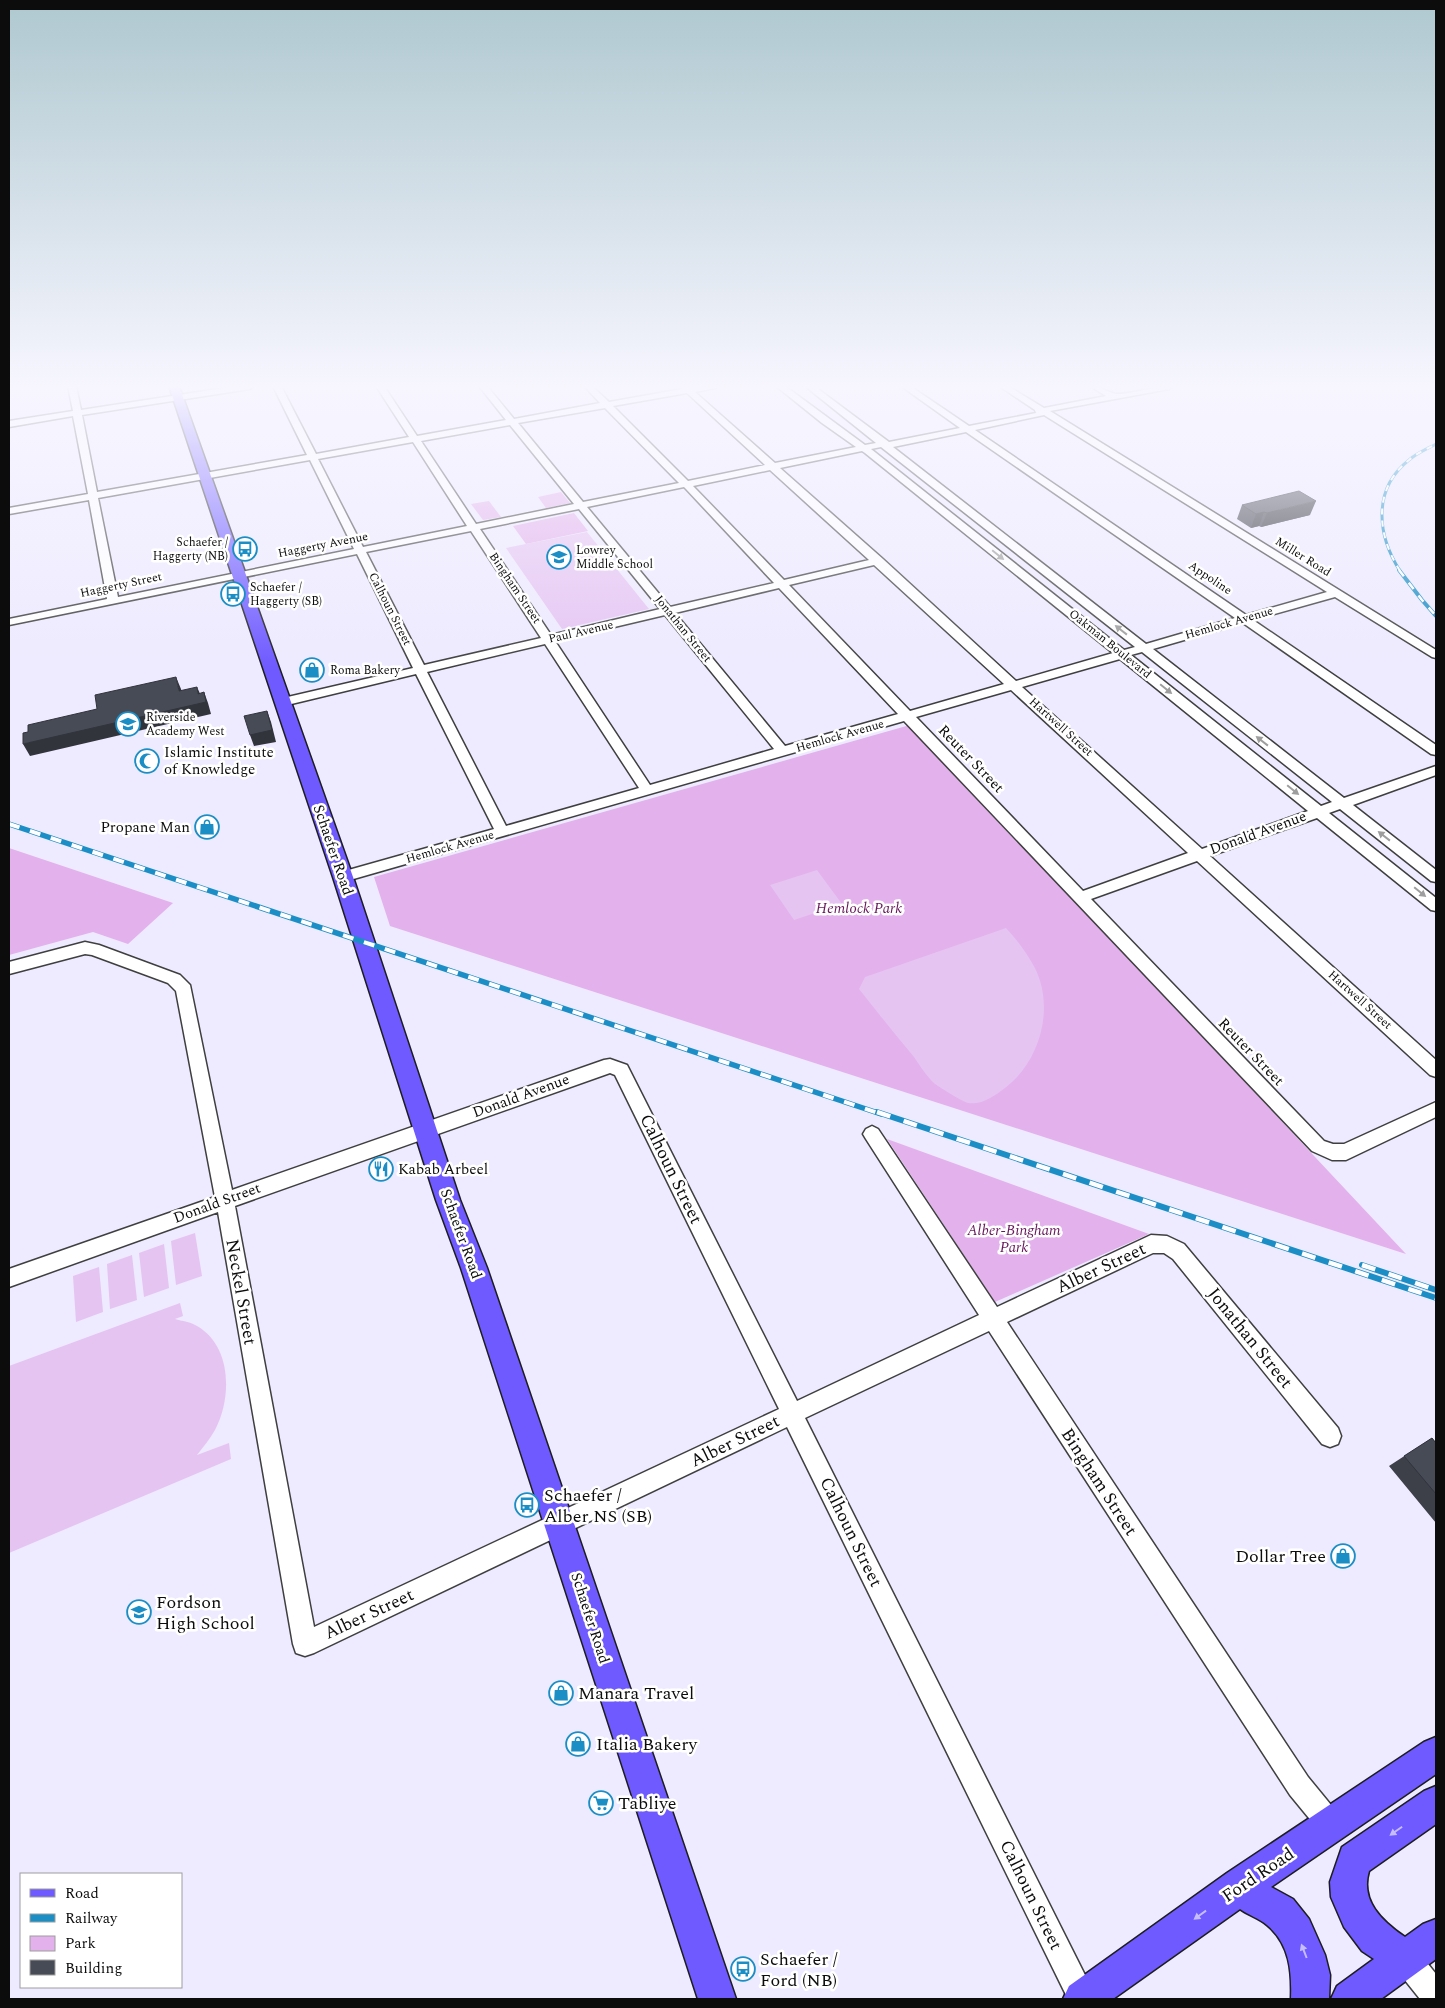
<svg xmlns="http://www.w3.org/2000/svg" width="1445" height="2008" viewBox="0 0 1445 2008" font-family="Spectral,serif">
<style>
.green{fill:#e3b1ec}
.pitch{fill:#e5c4f2}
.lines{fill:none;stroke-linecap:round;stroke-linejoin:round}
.minor-casing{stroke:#3f3f3f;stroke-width:3}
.major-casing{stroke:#1d1d1d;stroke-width:3}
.minor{fill:#fff;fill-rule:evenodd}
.major{fill:#6e5aff;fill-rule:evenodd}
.rail-far3-casing{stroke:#1b8fc5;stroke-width:3}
.rail-far2-casing{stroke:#1b8fc5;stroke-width:4}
.rail-far1-casing{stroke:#1b8fc5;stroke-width:5.5}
.rail-casing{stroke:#1b8fc5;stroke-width:6}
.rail-far3{stroke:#fff;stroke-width:2;stroke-dasharray:6;stroke-linecap:butt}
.rail-far2{stroke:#fff;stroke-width:2.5;stroke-dasharray:8;stroke-linecap:butt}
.rail-far1{stroke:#fff;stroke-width:4;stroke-dasharray:11;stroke-linecap:butt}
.rail{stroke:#fff;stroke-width:4.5;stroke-dasharray:14;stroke-linecap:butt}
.wall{fill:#3d4049}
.shaded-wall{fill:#32343c}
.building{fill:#474b55;stroke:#32343c}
.oneway{fill:#9e9e9e}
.oneway2{fill:#c5bdff}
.labels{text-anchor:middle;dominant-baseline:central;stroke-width:5;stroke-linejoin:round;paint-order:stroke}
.far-poi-label{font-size:12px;fill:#0c0c0c;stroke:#fff;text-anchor:start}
.far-street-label{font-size:12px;fill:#0c0c0c;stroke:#fff}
.poi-label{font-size:15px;fill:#0c0c0c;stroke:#fff;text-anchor:start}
.street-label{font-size:15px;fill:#0c0c0c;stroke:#fff}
.park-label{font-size:15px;font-style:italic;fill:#67185b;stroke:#fff}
.near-street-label{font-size:18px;fill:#0c0c0c;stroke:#fff}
.near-poi-label{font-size:18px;fill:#0c0c0c;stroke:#fff;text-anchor:start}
</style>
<rect width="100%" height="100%" fill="#eeeaff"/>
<!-- green -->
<path class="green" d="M 561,492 L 570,503 L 546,508 L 538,497 Z
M 489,501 L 501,517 L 483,520 L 471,504 Z
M 574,513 L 588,531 L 526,544 L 513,526 Z
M 910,725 L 1406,1254 L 390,926 L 374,877 Z
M 9,848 L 173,903 L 128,944 L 93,932 L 9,955 Z
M 887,1139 L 1149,1234 L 995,1302 Z"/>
<!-- pitch -->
<path class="pitch" d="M 587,532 L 649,609 L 562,629 L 506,548 Z
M 817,870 L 842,904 L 794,920 L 770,885 Z
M 1006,928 C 1018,941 1027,953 1035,968 C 1055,1008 1040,1062 1005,1088 C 994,1096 983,1105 968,1103 C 961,1101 941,1088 935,1084 C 927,1077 920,1066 914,1057 C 895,1034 877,1012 859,989 L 865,977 Z
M 195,1233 L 202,1276 L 176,1285 L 171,1241 Z
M 164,1244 L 169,1288 L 144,1297 L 139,1253 Z
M 132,1255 L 137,1300 L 110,1309 L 107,1264 Z
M 99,1267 L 103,1312 L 76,1322 L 73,1276 Z
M 180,1303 L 183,1316 L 175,1319 C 182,1321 191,1322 197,1326 C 232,1346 232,1398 215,1430 C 210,1439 203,1447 197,1455 L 229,1443 L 231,1459 L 9,1553 L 9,1366 Z"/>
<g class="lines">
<!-- minor casing -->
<g class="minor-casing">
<path id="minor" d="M 68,386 L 76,386 L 81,410 L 237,386 L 254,386 L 250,389 L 82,415 L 97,492 L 307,455 L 273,386 L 281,386 L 316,454 L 409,437 L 376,386 L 384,386 L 417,436 L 506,420 L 479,386 L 487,386 L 514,419 L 600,403 L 584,386 L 592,386 L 609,402 L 682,389 L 680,386 L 690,387 L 716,386 L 715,388 L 695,392 L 775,463 L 856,447 L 822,423 L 776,386 L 785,386 L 865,445 L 876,443 L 805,386 L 814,386 L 889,442 L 960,428 L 901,386 L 910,386 L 969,426 L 1036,413 L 1035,410 L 999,386 L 1008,386 L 1044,408 L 1106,396 L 1090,386 C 1101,386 1108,393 1117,394 C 1133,394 1154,386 1173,386 L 1169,389 L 1050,411 L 1436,650 L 1436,658 L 1432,657 L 1335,597 L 1253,620 L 1436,745 L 1436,755 L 1431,754 L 1243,623 L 1153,649 L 1344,798 L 1436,766 L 1436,775 L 1353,805 L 1436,870 L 1436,882 L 1431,881 L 1340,809 L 1329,813 L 1436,898 L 1436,911 L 1431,910 L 1317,818 L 1210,856 L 1436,1060 L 1436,1077 L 1430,1075 L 1197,861 L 1091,899 L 1324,1141 L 1333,1144 L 1344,1144 L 1436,1102 L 1436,1117 L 1346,1160 L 1332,1160 L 1312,1151 L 904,721 L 343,882 L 338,881 L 336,877 L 338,873 L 494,829 L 416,674 L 283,706 L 277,702 L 279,699 L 413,668 L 357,554 L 9,625 L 9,619 L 107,599 L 89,500 L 9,514 L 9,508 L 88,494 L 73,416 L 9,427 L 9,421 L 73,411 ZM 687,393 L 765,465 L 688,481 L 613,406 ZM 605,408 L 679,483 L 583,502 L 518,423 ZM 1044,415 L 1327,592 L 1246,615 L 975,430 ZM 510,425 L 574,504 L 476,524 L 421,441 ZM 966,432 L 1235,618 L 1146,644 L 893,447 ZM 413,442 L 467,526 L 363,547 L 318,459 ZM 881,447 L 1135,647 L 1124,650 L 871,449 ZM 862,451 L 865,453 L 1113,653 L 1016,681 L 883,559 L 780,468 ZM 310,460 L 354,549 L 118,597 L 98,498 ZM 770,470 L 869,560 L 784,580 L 693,486 ZM 684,487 L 686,489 L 774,583 L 670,607 L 587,507 ZM 579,509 L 660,609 L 551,635 L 480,529 ZM 471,531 L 541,638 L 424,665 L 366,552 ZM 874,565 L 1004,684 L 910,711 L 789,585 ZM 779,588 L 898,714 L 785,746 L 675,613 ZM 665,615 L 774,749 L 650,785 L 555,641 ZM 545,644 L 639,788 L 506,826 L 427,672 ZM 1142,652 L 1332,802 L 1321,806 L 1131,655 ZM 1120,659 L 1308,811 L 1202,849 L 1022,687 ZM 1011,690 L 1188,853 L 1083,891 L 916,717 Z
M 85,942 L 99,945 L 180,975 L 190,985 L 232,1190 L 604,1060 L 610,1059 L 627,1065 L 797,1401 L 979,1315 L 866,1139 L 863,1134 L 866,1129 L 872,1126 L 878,1129 L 997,1307 L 1151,1235 L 1167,1236 L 1184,1244 L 1338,1428 L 1341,1436 L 1338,1444 L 1330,1447 L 1322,1444 L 1173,1259 L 1164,1253 L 1153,1253 L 1007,1322 L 1308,1777 L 1340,1816 L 1344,1825 L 1340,1834 L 1331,1838 L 1322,1834 L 1290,1795 L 989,1331 L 805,1418 L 1097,1999 L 1068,1999 L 787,1427 L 314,1653 L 305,1656 L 296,1653 L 293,1644 L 218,1212 L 9,1287 L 9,1269 L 215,1197 L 176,991 L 168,983 L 92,955 L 85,954 L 9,974 L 9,962 ZM 610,1073 L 615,1075 L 779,1409 L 314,1627 L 235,1206 Z
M 1406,1945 L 1416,1949 L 1436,1974 L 1436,1999 L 1420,1999 L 1396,1969 L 1392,1959 L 1396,1949 Z"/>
</g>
<!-- major casing -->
<g class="major-casing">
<path id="major" d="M 169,386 L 179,386 L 353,877 L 460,1200 L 487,1268 L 736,1999 L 698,1999 L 461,1268 L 436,1200 L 333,877 Z
M 1436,1737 L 1436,1774 L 1271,1887 L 1293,1899 L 1309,1919 L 1325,1955 L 1330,1975 L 1329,1999 L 1291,1999 C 1292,1972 1290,1944 1267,1925 C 1259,1918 1248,1915 1240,1909 L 1113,1999 L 1063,1999 L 1069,1986 L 1227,1873 L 1424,1742 Z
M 1436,1786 L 1436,1824 L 1369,1871 C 1360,1901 1382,1921 1405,1937 L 1423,1924 L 1436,1919 L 1436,1959 L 1381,1999 L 1331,1999 L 1337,1986 L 1374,1959 L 1362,1951 L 1344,1927 L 1331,1897 L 1330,1882 L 1342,1847 L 1424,1791 Z"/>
</g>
<!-- minor -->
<use href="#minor" class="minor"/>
<!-- major -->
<use href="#major" class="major"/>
<!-- rail-far3 casing -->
<g class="rail-far3-casing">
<path id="rail-far3" d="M 1400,571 C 1377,535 1372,489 1409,460 C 1417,453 1427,449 1436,444"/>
</g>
<!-- rail-far2 casing -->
<g class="rail-far2-casing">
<path id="rail-far2" d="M 1399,570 L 1422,600 L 1436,616"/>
</g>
<!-- rail-far1 casing -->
<g class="rail-far1-casing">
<path id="rail-far1" d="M 9,824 L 881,1114"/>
</g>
<!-- rail casing -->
<g class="rail-casing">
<path id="rail" d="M 877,1112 L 1436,1298
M 1362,1265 L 1436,1290"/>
</g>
<!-- rail-far3 -->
<use href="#rail-far3" class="rail-far3"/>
<!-- rail-far2 -->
<use href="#rail-far2" class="rail-far2"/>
<!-- rail-far1 -->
<use href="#rail-far1" class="rail-far1"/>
<!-- rail -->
<use href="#rail" class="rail"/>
</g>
<!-- wall -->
<path class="wall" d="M 1242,505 L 1310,515 L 1261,527 L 1259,526 L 1251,528 L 1237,519 Z
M 1432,1438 L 1436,1443 L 1436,1523 L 1389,1466 Z"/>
<!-- shaded-wall -->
<path class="shaded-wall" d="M 1316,501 L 1310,515 L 1261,527 L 1267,513 Z
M 1264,512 L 1259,526 L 1251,528 L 1256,514 Z
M 176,677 L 181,689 L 184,702 L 179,691 Z
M 197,687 L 202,698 L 204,692 L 208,703 L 211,714 L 30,756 L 23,744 L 198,694 Z
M 267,711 L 271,722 L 276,742 L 254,746 L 250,735 Z"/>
<!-- building -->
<path class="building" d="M 1299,491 L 1316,501 L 1267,513 L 1264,512 L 1256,514 L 1242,505 Z
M 176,677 L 179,691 L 197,687 L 198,694 L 204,692 L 206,702 L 23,744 L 23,733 L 28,732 L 28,725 L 97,709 L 95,695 Z
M 267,711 L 272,730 L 250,735 L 244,716 Z
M 1432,1438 L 1436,1443 L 1436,1494 L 1404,1456 Z"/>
<!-- one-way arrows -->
<defs><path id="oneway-solid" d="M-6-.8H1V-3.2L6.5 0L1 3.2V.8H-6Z" transform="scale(1.25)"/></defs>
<g class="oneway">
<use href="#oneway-solid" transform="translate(998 555) rotate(39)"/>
<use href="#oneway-solid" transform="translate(1121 630) rotate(-142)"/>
<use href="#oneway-solid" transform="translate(1166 689) rotate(39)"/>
<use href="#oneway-solid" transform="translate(1262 741) rotate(-142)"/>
<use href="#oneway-solid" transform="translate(1293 790) rotate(39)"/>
<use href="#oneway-solid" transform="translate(1384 836) rotate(-142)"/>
<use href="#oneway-solid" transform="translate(1420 892) rotate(39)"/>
</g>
<g class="oneway2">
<use href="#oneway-solid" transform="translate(1396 1831) rotate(145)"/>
<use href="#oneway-solid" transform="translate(1200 1915) rotate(144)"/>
<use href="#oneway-solid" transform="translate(1304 1951) rotate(-111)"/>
</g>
<!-- sky -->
<linearGradient id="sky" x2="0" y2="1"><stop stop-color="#afc8d0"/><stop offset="0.58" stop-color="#f7f6ff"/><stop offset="1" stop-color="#f7f6ff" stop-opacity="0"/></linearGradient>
<rect width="1445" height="667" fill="url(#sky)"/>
<!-- icons -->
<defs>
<g id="bus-ring" transform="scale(1.25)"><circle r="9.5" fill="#fff" stroke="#1b8fc5" stroke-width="1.5"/><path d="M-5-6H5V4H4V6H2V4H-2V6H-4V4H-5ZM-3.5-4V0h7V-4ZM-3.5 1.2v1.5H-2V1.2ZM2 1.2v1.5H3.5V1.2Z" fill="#1b8fc5"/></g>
<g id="school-ring" transform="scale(1.25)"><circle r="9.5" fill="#fff" stroke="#1b8fc5" stroke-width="1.5"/><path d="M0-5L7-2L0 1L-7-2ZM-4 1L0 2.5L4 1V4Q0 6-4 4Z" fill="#1b8fc5"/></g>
<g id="shop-ring" transform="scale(1.25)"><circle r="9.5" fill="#fff" stroke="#1b8fc5" stroke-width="1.5"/><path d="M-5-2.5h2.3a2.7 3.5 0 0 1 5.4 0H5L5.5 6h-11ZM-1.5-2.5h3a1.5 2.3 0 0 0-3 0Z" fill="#1b8fc5"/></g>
<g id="mosque-ring" transform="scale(1.25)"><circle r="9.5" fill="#fff" stroke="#1b8fc5" stroke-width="1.5"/><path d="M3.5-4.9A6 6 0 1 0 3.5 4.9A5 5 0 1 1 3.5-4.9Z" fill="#1b8fc5"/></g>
<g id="restaurant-ring" transform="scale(1.25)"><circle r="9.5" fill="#fff" stroke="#1b8fc5" stroke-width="1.5"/><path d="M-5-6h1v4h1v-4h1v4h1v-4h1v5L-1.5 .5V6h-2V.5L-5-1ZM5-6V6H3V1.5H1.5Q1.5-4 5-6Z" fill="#1b8fc5"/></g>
<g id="supermarket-ring" transform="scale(1.25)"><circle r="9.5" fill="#fff" stroke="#1b8fc5" stroke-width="1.5"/><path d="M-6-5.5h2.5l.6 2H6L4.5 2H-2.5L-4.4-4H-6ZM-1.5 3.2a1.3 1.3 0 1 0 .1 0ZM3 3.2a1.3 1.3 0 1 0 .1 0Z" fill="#1b8fc5"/></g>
</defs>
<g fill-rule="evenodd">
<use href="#bus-ring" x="245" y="549"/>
<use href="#school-ring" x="559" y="557"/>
<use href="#bus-ring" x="233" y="594"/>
<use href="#shop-ring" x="312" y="670"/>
<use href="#school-ring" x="128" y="724"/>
<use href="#mosque-ring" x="147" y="761"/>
<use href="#shop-ring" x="207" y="827"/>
<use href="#restaurant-ring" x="381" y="1169"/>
<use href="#bus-ring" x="527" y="1505"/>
<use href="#shop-ring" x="1343" y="1556"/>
<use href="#school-ring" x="139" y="1612"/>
<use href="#shop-ring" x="561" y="1693"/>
<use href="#shop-ring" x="578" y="1744"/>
<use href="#supermarket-ring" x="601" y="1803"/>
<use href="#bus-ring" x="743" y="1969"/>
</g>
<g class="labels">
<!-- far-poi labels -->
<g class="far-poi-label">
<text x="228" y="542" text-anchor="end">Schaefer /<tspan x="228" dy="14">Haggerty (NB)</tspan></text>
<text x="576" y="550">Lowrey<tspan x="576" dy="14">Middle School</tspan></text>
<text x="250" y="587">Schaefer /<tspan x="250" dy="14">Haggerty (SB)</tspan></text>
<text x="330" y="670">Roma Bakery</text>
<text x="146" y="717">Riverside<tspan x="146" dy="14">Academy West</tspan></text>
</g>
<!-- far-street labels -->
<g class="far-street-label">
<text transform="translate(323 545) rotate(-11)">Haggerty Avenue</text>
<text transform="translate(1303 557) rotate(32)">Miller Road</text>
<text transform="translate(1210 578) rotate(34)">Appoline</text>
<text transform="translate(121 585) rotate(-12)">Haggerty Street</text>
<text transform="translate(515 588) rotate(56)">Bingham Street</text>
<text transform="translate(390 609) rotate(63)">Calhoun Street</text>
<text transform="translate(1229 623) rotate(-16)">Hemlock Avenue</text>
<text transform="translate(683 629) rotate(51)">Jonathan Street</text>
<text transform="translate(581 632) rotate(-13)">Paul Avenue</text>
<text transform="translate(1110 644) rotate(39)">Oakman Boulevard</text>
<text transform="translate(1061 727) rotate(42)">Hartwell Street</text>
<text transform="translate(840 736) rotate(-16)">Hemlock Avenue</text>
<text transform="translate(450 847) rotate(-16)">Hemlock Avenue</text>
<text transform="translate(1360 1000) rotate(42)">Hartwell Street</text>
</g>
<!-- poi labels -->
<g class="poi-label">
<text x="164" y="752">Islamic Institute<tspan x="164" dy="17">of Knowledge</tspan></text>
<text x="190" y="827" text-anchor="end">Propane Man</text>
<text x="398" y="1169">Kabab Arbeel</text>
</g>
<!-- street labels -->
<g class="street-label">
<text transform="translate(971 759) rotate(46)">Reuter Street</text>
<text transform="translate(1258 833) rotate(-20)">Donald Avenue</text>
<text transform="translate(333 850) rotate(71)">Schaefer Road</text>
<text transform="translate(1251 1052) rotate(46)">Reuter Street</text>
<text transform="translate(521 1096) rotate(-20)">Donald Avenue</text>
<text transform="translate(217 1203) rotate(-20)">Donald Street</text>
<text transform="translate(461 1234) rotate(70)">Schaefer Road</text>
<text transform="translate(590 1618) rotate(72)">Schaefer Road</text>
</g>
<!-- park labels -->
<g class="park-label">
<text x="859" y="908">Hemlock Park</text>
<text x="1014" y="1230">Alber-Bingham<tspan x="1014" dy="17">Park</tspan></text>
</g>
<!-- near-street labels -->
<g class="near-street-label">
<text transform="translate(671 1169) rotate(64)">Calhoun Street</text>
<text transform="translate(1101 1268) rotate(-25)">Alber Street</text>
<text transform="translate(241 1292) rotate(80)">Neckel Street</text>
<text transform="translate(1250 1338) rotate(51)">Jonathan Street</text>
<text transform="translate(735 1441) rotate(-26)">Alber Street</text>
<text transform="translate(1099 1482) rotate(57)">Bingham Street</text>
<text transform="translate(851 1532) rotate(64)">Calhoun Street</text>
<text transform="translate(369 1614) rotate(-25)">Alber Street</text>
<text transform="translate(1258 1875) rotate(-34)">Ford Road</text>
<text transform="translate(1031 1895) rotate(64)">Calhoun Street</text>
</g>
<!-- near-poi labels -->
<g class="near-poi-label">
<text x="544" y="1495">Schaefer /<tspan x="544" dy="21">Alber NS (SB)</tspan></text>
<text x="1326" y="1556" text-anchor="end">Dollar Tree</text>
<text x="156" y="1602">Fordson<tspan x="156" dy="21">High School</tspan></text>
<text x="578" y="1693">Manara Travel</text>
<text x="596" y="1744">Italia Bakery</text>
<text x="618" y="1803">Tabliye</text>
<text x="760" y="1959">Schaefer /<tspan x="760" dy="21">Ford (NB)</tspan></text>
</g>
</g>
<!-- border -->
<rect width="1445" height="2008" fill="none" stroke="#0c0c0c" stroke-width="20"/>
<!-- legend -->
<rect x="20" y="1873" width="162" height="115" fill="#ffffff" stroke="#9e9e9e"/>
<rect x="30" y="1889" width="25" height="8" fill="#6e5aff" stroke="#9e9e9e"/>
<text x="65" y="1898" font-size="15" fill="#0c0c0c">Road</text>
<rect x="30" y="1914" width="25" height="8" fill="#1b8fc5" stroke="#9e9e9e"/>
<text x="65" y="1923" font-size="15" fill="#0c0c0c">Railway</text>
<rect x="30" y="1936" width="25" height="15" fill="#e3b1ec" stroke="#9e9e9e"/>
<text x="65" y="1948" font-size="15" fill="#0c0c0c">Park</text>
<rect x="30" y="1960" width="25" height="15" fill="#474b55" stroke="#9e9e9e"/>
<text x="65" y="1973" font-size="15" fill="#0c0c0c">Building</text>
</svg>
